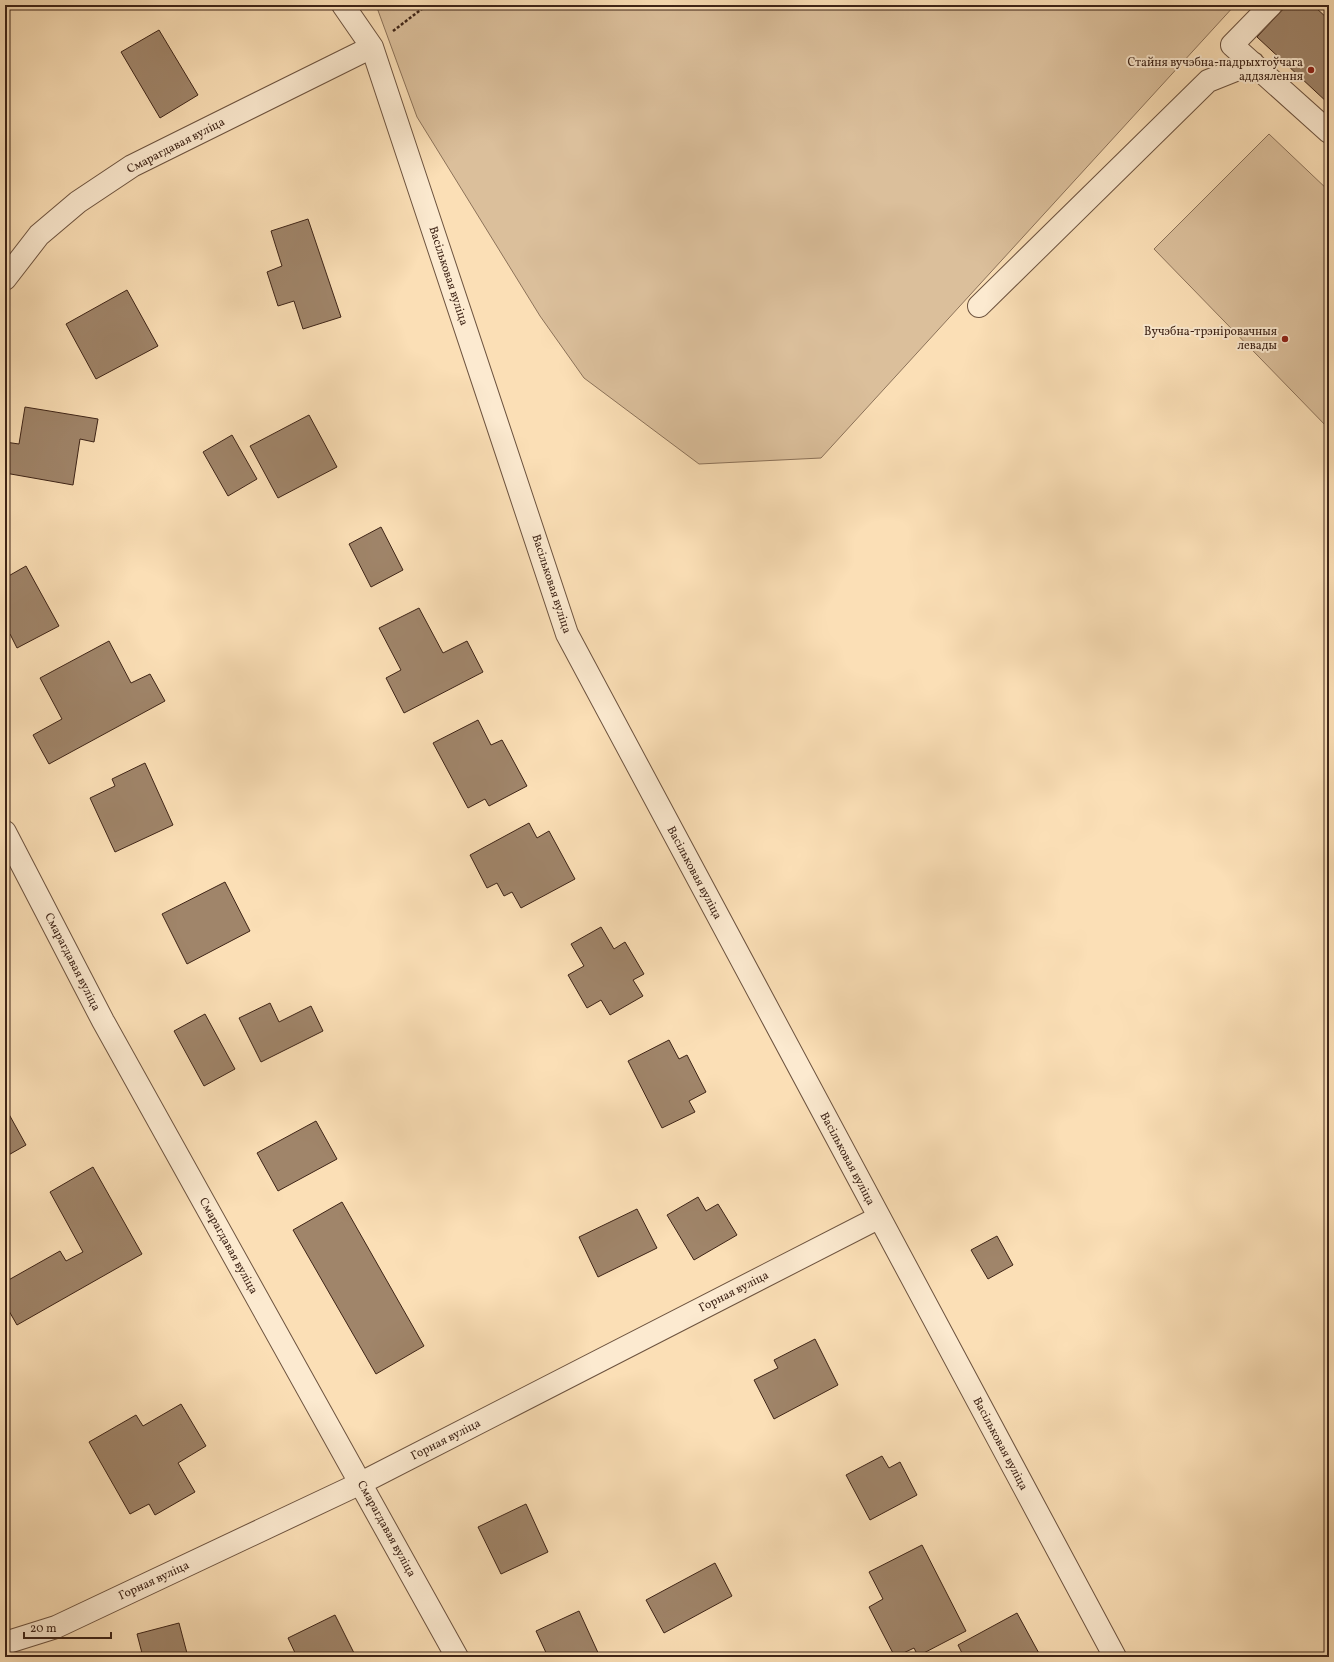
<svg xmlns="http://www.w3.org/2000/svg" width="1334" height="1662" viewBox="0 0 1334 1662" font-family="Vollkorn,serif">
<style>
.green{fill:#dbbf9b;stroke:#8c7259}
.building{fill:#a0856a;stroke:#3e2417}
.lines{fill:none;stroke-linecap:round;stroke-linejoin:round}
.minor-casing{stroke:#6d533f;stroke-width:24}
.path{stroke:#3e2417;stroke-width:2.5;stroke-dasharray:3 2;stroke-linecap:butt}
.minor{stroke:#fcead0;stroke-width:22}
.poi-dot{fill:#8f2418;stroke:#fcead0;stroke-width:1.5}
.labels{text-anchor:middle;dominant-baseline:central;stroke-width:4;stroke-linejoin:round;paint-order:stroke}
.poi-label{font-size:12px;fill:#3e2417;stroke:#fcead0;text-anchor:end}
.street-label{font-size:12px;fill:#3e2417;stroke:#fcead0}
</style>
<rect width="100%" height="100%" fill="#fbdfb6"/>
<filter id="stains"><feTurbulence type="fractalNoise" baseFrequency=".005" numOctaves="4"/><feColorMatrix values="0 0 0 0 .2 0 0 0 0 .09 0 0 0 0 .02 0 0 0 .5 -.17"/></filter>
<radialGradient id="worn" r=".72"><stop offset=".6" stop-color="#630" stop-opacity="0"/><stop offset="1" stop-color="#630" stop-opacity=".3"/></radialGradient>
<!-- green -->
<path class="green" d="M 376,5 L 1235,5 L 821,458 L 699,464 L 584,378 L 540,316 L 417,117 Z
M 1269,134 L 1329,191 L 1329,429 L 1154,249 Z"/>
<!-- building -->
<path class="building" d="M 1287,5 L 1313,5 L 1329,20 L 1329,104 L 1257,37 Z
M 159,30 L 198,95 L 160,118 L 121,52 Z
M 308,219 L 341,317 L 303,329 L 294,301 L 278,306 L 267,272 L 282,266 L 271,231 Z
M 127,290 L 158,346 L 96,379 L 66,324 Z
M 25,407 L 98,419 L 94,442 L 80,439 L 73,485 L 5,473 L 5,442 L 19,444 Z
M 309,415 L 337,467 L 278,498 L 250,446 Z
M 232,435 L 257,479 L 228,496 L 203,452 Z
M 381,527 L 403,570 L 371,587 L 349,544 Z
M 26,566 L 59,626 L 17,648 L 10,634 L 5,636 L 5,578 Z
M 419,608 L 443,653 L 467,641 L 483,672 L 404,713 L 386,678 L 401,670 L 379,628 Z
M 109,641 L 131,683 L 150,674 L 165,701 L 49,764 L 33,735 L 62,719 L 40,678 Z
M 478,720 L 491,745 L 502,740 L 527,786 L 489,806 L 485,799 L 468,808 L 433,743 Z
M 145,763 L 173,825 L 115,852 L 90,798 L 115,786 L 112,779 Z
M 529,823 L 537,838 L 549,831 L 575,879 L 521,908 L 512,892 L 504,896 L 497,883 L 487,888 L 470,855 Z
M 225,882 L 250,931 L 187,964 L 162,914 Z
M 601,927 L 614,949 L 625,942 L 644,974 L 633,980 L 643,996 L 610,1015 L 601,1000 L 587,1008 L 568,975 L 584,966 L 571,944 Z
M 270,1003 L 279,1022 L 311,1006 L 323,1031 L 261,1062 L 239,1018 Z
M 205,1014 L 235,1069 L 204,1086 L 174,1031 Z
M 669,1040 L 679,1059 L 687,1055 L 706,1092 L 689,1101 L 695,1112 L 662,1128 L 628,1061 Z
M 5,1107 L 26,1145 L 5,1157 Z
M 316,1121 L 337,1159 L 278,1191 L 257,1153 Z
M 93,1167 L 142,1254 L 17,1325 L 5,1304 L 5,1282 L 60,1251 L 66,1261 L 83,1252 L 50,1192 Z
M 698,1197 L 706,1211 L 718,1204 L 737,1235 L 694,1260 L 667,1215 Z
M 342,1202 L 424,1346 L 376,1374 L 293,1230 Z
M 637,1209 L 657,1248 L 598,1277 L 579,1237 Z
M 997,1236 L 1013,1265 L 988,1279 L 971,1250 Z
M 815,1339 L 838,1385 L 774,1419 L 754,1380 L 778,1368 L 774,1360 Z
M 181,1404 L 206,1446 L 178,1463 L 195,1492 L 155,1515 L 149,1504 L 130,1514 L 89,1442 L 136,1415 L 143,1426 Z
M 882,1456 L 889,1468 L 900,1462 L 917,1495 L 870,1520 L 846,1475 Z
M 526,1504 L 548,1552 L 501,1574 L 478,1527 Z
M 922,1545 L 966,1631 L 918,1656 L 914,1648 L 895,1657 L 869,1607 L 883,1599 L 869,1572 Z
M 715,1563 L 732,1596 L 664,1633 L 646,1600 Z
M 579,1611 L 600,1657 L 548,1657 L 536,1631 Z
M 1017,1613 L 1041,1657 L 964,1657 L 958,1645 Z
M 335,1615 L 356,1657 L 297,1657 L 288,1638 Z
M 179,1623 L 188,1657 L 143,1657 L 137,1634 Z"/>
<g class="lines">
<!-- minor casing -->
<g class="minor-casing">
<path id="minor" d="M 343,5 L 372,47 L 567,634 L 1115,1657
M 1271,5 L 1232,45 L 1329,132
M 5,279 L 39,235 L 78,202 L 132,166 L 372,47
M 979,306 L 1208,81 L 1253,63
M 5,832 L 103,1021 L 457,1657
M 5,1643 L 56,1627 L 361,1483 L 878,1218"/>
</g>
<!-- path -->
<path class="path" d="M 393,31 L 427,5"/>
<!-- minor -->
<use href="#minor" class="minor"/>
</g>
<!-- markers -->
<g class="poi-dot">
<circle cx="1311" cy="70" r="4"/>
<circle cx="1285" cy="339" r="4"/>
</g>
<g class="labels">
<!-- poi labels -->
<g class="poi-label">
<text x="1303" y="63">Стайня вучэбна-падрыхтоўчага<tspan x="1303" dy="14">аддзялення</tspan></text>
<text x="1277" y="332">Вучэбна-трэніровачныя<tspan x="1277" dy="14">левады</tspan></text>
</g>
<!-- street labels -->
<g class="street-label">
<text transform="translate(176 146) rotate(-27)">Смарагдавая вуліца</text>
<text transform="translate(448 276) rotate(72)">Васільковая вуліца</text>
<text transform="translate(551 584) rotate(72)">Васільковая вуліца</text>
<text transform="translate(694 873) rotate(62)">Васільковая вуліца</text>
<text transform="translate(72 962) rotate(63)">Смарагдавая вуліца</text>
<text transform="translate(847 1159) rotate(62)">Васільковая вуліца</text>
<text transform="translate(228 1246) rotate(61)">Смарагдавая вуліца</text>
<text transform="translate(734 1292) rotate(-27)">Горная вуліца</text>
<text transform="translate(446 1440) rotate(-27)">Горная вуліца</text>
<text transform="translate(1000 1444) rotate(62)">Васільковая вуліца</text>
<text transform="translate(386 1529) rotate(61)">Смарагдавая вуліца</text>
<text transform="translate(154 1581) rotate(-25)">Горная вуліца</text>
</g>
</g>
<!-- margin -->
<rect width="1334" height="1662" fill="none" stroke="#fbdfb6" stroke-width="20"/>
<rect x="6" y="6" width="1322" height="1650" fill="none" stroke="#3e2417" stroke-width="2"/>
<rect x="10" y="10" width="1314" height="1642" fill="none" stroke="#3e2417"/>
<!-- scale -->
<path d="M24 1632v6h87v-6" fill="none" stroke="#3e2417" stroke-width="2"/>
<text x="30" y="1632" font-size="12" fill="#3e2417" stroke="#fcead0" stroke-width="3" paint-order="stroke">20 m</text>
<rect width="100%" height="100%" filter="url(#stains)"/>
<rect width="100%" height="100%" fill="url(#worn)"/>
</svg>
